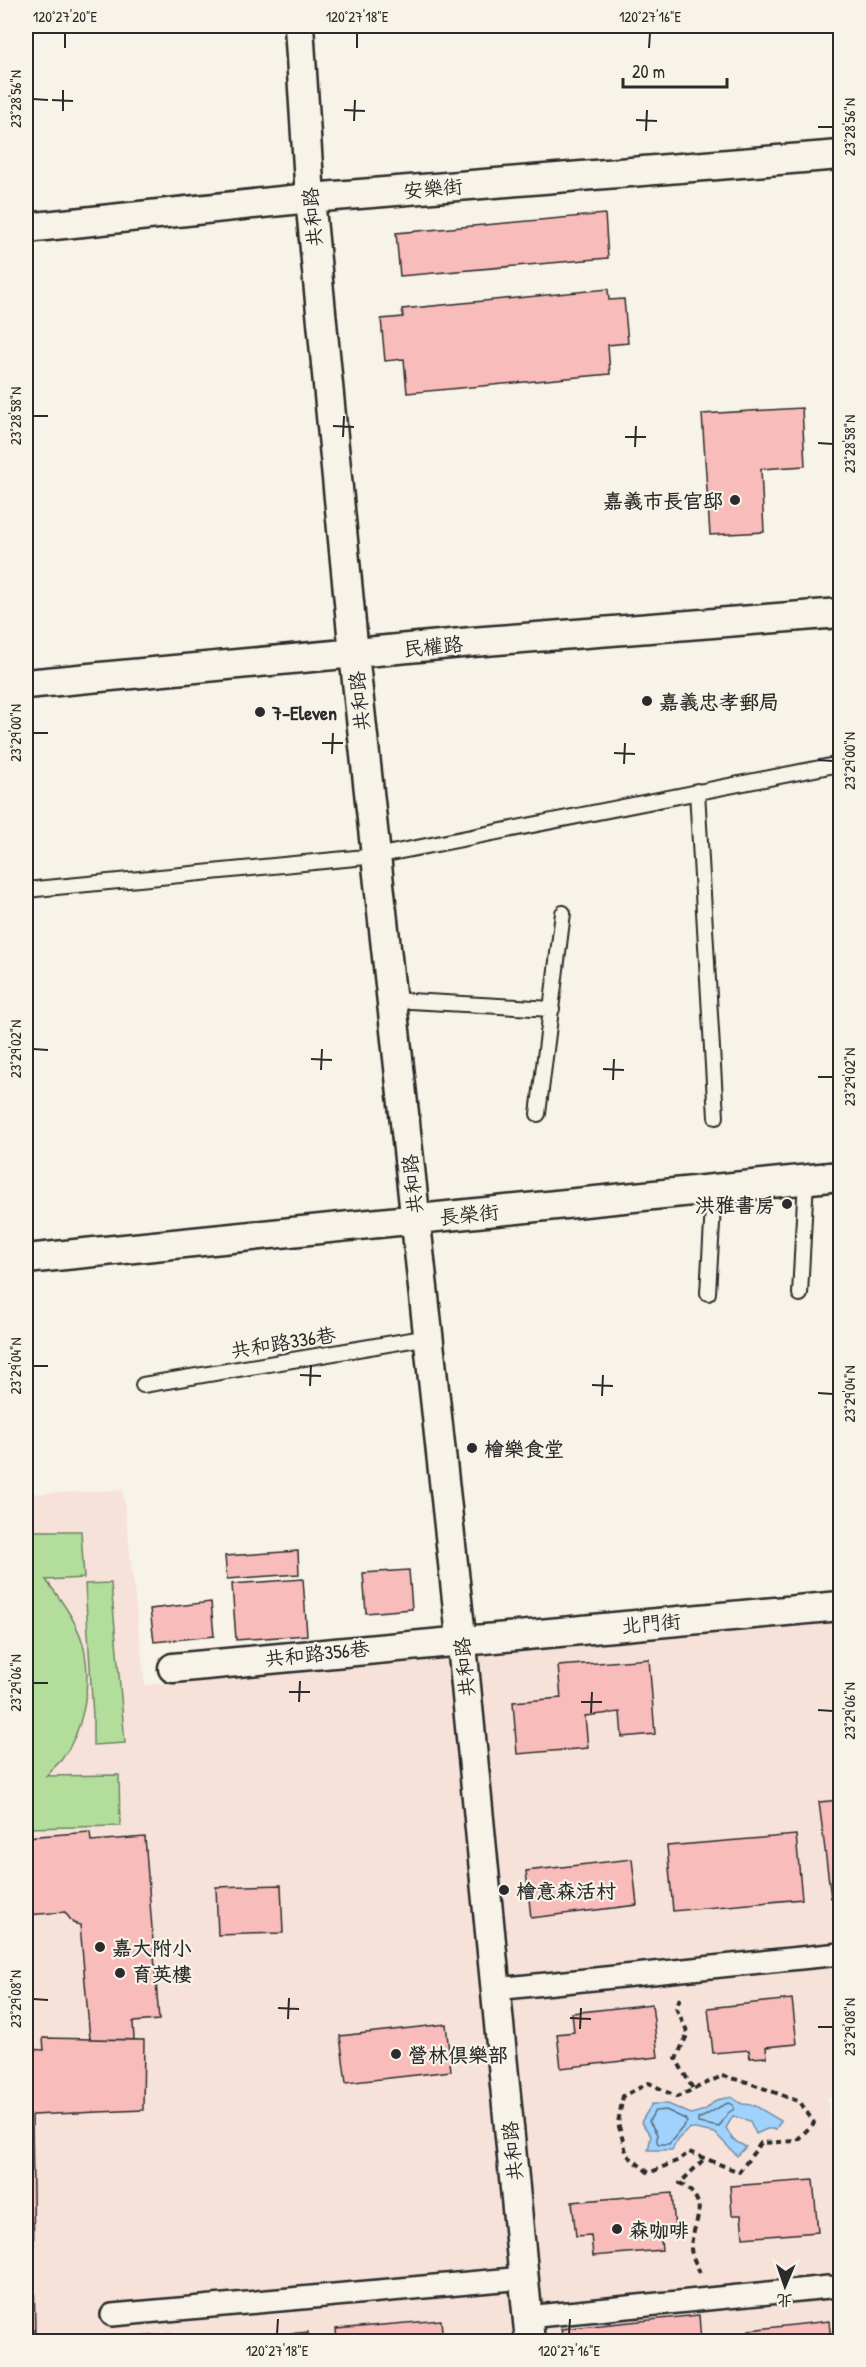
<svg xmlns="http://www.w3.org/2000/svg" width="866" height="2367" viewBox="0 0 866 2367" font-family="'Patrick Hand','LXGW WenKai TC',sans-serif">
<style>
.built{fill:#f7e2da}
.green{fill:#b2dd9b;stroke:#6e8463;stroke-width:1.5}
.water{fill:#9fd3fd;stroke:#7190a9;stroke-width:1.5}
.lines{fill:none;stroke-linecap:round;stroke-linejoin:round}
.shore{stroke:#596e7f;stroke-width:1.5}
.building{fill:#f8bcba;stroke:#2b2b2b;stroke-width:1.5}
.service-casing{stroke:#2b2b2b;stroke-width:18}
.pedestrian-casing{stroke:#2b2b2b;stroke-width:26}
.minor-casing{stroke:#2b2b2b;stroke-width:33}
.path{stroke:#2b2b2b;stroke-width:4;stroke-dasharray:6 4.5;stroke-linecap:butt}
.service{stroke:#f7f3e8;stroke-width:14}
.pedestrian{stroke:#f7f3e8;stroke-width:21}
.minor{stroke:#f7f3e8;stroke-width:28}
.ticks{fill:none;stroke:#2b2b2b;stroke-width:2}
.poi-dot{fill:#2b2b2b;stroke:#f7f3e8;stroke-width:2}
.labels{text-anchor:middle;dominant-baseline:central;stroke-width:4.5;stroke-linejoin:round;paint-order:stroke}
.street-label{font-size:20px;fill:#2b2b2b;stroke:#f7f3e8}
.poi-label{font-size:20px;font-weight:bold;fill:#2b2b2b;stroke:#f7f3e8;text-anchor:start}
.neatline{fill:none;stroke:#2b2b2b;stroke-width:2}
.ticks-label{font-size:15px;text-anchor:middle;fill:#2b2b2b}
</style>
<rect width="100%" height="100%" fill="#f7f3e8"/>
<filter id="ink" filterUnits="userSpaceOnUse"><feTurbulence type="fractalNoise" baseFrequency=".0167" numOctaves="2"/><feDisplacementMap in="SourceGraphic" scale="12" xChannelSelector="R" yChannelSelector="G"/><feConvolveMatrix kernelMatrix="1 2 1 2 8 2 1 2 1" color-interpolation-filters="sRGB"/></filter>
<g filter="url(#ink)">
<!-- built -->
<path class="built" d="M 123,1490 L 145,1685 L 840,1619 L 840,2095 L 827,2097 L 840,2201 L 840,2341 L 26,2341 L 26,1494 Z"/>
<!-- green -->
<path class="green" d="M 26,1531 L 81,1531 L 84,1578 L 46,1580 C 62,1601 81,1627 85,1653 C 91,1688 83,1731 62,1759 C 57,1765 51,1770 46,1776 L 119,1775 L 120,1826 L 26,1828 Z
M 111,1583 L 125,1743 L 93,1745 L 93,1717 L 85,1584 Z"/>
<!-- water -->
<path class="water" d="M 731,2097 L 742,2104 L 754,2105 L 781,2121 L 776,2129 L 767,2129 L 756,2134 L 750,2121 L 733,2116 L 726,2128 L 733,2140 L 746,2147 L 737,2156 L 715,2133 L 690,2128 L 678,2139 L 672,2150 L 648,2150 L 651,2136 L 641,2122 L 652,2104 L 668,2104 L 691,2114 L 705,2110 L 716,2100 Z"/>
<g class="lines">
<!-- shore -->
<path class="shore" d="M 729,2103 L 733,2105 L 734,2109 L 728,2113 L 719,2127 L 698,2123 L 698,2119 C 710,2115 717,2106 729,2103 Z
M 666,2110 L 685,2119 L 687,2122 L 669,2144 L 659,2144 L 657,2142 L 657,2134 L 649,2121 L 655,2111 Z"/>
</g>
<!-- building -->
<path class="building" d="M 448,26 L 477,26 L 449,29 Z
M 605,214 L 608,258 L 400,276 L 396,233 Z
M 608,289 L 609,300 L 624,299 L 628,343 L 608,345 L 610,374 L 407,393 L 404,359 L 385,361 L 381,319 L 403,317 L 402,309 Z
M 802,408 L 805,466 L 761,469 L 764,532 L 710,535 L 702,414 Z
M 298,1551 L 299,1574 L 227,1579 L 225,1556 Z
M 409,1570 L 412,1609 L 366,1613 L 363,1573 Z
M 303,1579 L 307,1635 L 236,1640 L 232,1584 Z
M 211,1602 L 214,1636 L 154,1642 L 150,1609 Z
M 837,1637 L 840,1637 L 840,1672 Z
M 649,1659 L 655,1734 L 622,1737 L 620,1712 L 585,1716 L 588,1748 L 517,1754 L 513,1702 L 561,1698 L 558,1666 Z
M 840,1800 L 840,1897 L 831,1898 L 819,1802 Z
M 90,1832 L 91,1841 L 145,1837 L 159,2020 L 133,2022 L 134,2040 L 90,2039 L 80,1925 L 73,1923 L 65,1912 L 26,1915 L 26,1837 Z
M 796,1835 L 802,1899 L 673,1911 L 667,1846 Z
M 632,1859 L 637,1905 L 531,1918 L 526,1871 Z
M 281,1885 L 283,1933 L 218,1935 L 216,1887 Z
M 792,1999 L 797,2044 L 766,2047 L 767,2057 L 750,2058 L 749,2050 L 713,2053 L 708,2008 Z
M 652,2004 L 658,2057 L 561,2068 L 557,2034 L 574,2032 L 572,2013 Z
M 446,2024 L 451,2071 L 346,2083 L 340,2036 Z
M 43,2038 L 144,2040 L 143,2110 L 32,2115 L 35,2340 L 26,2340 L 26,2049 L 44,2050 Z
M 813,2180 L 818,2232 L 743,2238 L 741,2215 L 732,2215 L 730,2186 Z
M 672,2193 L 675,2229 L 660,2231 L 662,2250 L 593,2256 L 591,2235 L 576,2236 L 572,2202 Z
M 699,2315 L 701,2342 L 563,2342 L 561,2329 Z
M 441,2320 L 443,2342 L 337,2342 L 336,2329 Z
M 829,2321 L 831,2342 L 750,2342 L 749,2330 Z
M 308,2332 L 309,2342 L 205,2342 Z
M 172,2334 L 173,2342 L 81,2342 Z"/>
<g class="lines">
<!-- service casing -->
<g class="service-casing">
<path id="service" d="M 697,791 L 716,1117
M 26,890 L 376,856 L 840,764
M 392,1000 L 552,1009
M 538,1114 L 563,913
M 708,1293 L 714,1189
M 800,1294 L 806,1179
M 143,1385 L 429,1337"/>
</g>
<!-- pedestrian casing -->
<g class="pedestrian-casing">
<path id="pedestrian" d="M 496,1989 L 840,1954
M 112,2315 L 524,2278
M 527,2317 L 829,2287"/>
</g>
<!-- minor casing -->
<g class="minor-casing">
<path id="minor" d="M 299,26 L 310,198 L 354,654 L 463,1655 L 530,2342
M 26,228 L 310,198 L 840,155
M 26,684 L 472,642 L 840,613
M 26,1259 L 840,1176
M 173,1668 L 840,1606"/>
</g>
<!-- path -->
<path class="path" d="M 680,1998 L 676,2008 L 688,2033 L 676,2059 L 693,2089
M 722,2076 L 747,2082 L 800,2102 L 814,2123 L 796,2141 L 761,2143 L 739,2172 L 689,2152 L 679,2160 L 649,2173 L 627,2155 L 618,2123 L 623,2096 L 649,2083 L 677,2097 Z
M 700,2273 C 697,2265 690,2254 691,2246 C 694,2218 712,2204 680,2183 L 705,2158"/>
<!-- service -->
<use href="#service" class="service"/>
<!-- pedestrian -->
<use href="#pedestrian" class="pedestrian"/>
<!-- minor -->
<use href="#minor" class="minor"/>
</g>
</g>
<!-- ticks -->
<path class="ticks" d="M 65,48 L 65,33M 357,48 L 357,33M 649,48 L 650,33M 33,99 L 48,100M 52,100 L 73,101M 344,110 L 365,111M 63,111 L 63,90M 636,120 L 657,121M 354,121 L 355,100M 818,127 L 833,127M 646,131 L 647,110M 33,416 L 48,416M 333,426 L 354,427M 343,437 L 344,416M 625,437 L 646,437M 818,443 L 833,444M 635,447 L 636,426M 33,733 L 48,733M 322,743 L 343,743M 614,753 L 635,754M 332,754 L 333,733M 818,760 L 833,761M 624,764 L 625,743M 33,1049 L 48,1050M 311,1059 L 332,1060M 603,1069 L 624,1070M 321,1070 L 322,1049M 818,1077 L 833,1077M 613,1080 L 614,1059M 33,1366 L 48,1366M 300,1375 L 321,1376M 592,1385 L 613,1386M 310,1386 L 311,1365M 818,1393 L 833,1394M 602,1396 L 603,1375M 33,1683 L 48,1683M 289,1692 L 310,1692M 299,1702 L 300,1681M 581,1702 L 602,1702M 818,1710 L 833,1711M 591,1713 L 592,1692M 33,1999 L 48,2000M 278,2008 L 299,2009M 570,2018 L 591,2019M 288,2019 L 289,1998M 818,2027 L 833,2027M 580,2029 L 581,2008M 277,2334 L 278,2319M 569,2334 L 570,2319"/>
<!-- markers -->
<g class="poi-dot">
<circle cx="735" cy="500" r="6"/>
<circle cx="647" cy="701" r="6"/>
<circle cx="260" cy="712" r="6"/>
<circle cx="787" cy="1204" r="6"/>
<circle cx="472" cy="1448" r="6"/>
<circle cx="504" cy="1890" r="6"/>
<circle cx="100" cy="1947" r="6"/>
<circle cx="120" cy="1973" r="6"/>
<circle cx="396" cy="2054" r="6"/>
<circle cx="617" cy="2229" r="6"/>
</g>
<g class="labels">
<!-- street labels -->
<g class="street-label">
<text transform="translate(433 188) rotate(-5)">安樂街</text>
<text transform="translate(312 217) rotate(-95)">共和路</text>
<text transform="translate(433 646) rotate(-6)">民權路</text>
<text transform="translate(359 701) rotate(-96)">共和路</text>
<text transform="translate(412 1184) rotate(-96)">共和路</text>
<text transform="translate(469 1214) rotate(-6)">長榮街</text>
<text transform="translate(283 1342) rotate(-9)">共和路336巷</text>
<text transform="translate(651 1623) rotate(-5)">北門街</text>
<text transform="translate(317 1653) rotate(-6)">共和路356巷</text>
<text transform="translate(464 1667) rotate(-96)">共和路</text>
<text transform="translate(512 2151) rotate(-96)">共和路</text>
</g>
<!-- poi labels -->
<g class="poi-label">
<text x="723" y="500" text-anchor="end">嘉義市長官邸</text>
<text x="659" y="701">嘉義忠孝郵局</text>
<text x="272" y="712">7-Eleven</text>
<text x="775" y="1204" text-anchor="end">洪雅書房</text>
<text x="484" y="1448">檜樂食堂</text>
<text x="516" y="1890">檜意森活村</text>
<text x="112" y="1947">嘉大附小</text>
<text x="132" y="1973">育英樓</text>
<text x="408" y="2054">營林俱樂部</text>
<text x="629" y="2229">森咖啡</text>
</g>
</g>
<!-- margin -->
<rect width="866" height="2367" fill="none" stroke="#f7f3e8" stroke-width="66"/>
<!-- north arrow -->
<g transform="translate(785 2286) rotate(182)" stroke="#f7f3e8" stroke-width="4.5" paint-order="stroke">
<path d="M0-4.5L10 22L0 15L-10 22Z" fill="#2b2b2b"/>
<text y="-9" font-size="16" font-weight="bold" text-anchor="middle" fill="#2b2b2b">北</text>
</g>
<!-- scale -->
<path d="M623 78v9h104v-9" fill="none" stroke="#2b2b2b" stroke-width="3"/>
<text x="632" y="78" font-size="18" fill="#2b2b2b" stroke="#f7f3e8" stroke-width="4.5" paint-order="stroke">20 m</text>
<rect x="33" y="33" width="800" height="2301" class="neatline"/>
<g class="ticks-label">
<text x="65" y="22">120°27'20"E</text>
<text x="357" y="22">120°27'18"E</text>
<text x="650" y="22">120°27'16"E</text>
<text transform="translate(16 99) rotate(-90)" y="5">23°28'56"N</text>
<text transform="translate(850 127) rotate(-90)" y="5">23°28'56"N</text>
<text transform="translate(16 416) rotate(-90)" y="5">23°28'58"N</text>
<text transform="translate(850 444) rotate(-90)" y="5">23°28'58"N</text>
<text transform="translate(16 733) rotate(-90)" y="5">23°29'00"N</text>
<text transform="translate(850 761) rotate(-90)" y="5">23°29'00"N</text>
<text transform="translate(16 1049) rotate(-90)" y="5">23°29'02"N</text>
<text transform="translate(850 1077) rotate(-90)" y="5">23°29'02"N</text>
<text transform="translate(16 1366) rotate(-90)" y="5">23°29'04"N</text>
<text transform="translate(850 1394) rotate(-90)" y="5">23°29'04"N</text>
<text transform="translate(16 1683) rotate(-90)" y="5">23°29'06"N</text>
<text transform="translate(850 1711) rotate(-90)" y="5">23°29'06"N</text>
<text transform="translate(16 1999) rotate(-90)" y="5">23°29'08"N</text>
<text transform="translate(850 2027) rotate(-90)" y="5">23°29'08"N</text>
<text x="277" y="2356">120°27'18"E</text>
<text x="569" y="2356">120°27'16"E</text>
</g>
</svg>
